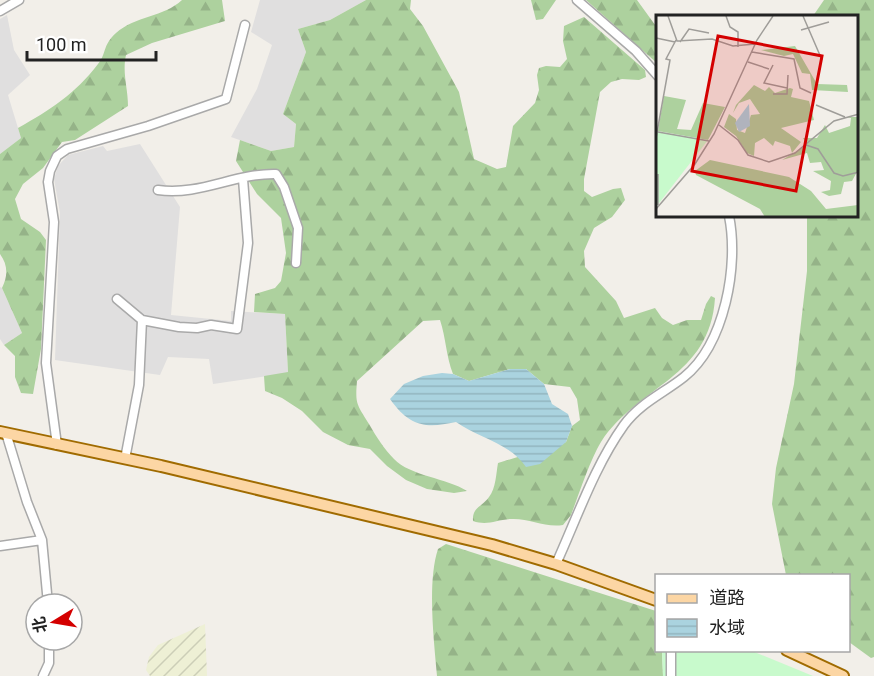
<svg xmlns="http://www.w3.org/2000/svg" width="874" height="676" viewBox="0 0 874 676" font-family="Roboto,'Noto Sans SC',sans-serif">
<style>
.residential{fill:#e0dfdf}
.farmland{fill:url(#farmland-furrows)}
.forest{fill:url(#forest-firs)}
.park{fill:#c8facc}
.water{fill:url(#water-rules)}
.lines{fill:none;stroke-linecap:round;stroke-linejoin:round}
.minor-casing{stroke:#a9a9a9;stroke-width:11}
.major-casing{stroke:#a06b00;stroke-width:14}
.minor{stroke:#fff;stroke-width:8}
.major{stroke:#fcd6a4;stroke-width:10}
.inset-road{fill:none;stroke:#9f9d99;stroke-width:1.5}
.view{fill:#d40000;fill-opacity:0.15;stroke:#d40000;stroke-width:3}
.inset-edge{fill:none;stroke:#222;stroke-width:3}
</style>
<defs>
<pattern id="farmland-furrows" width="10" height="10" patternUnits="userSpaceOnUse" patternTransform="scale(1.5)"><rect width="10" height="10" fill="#eef0d5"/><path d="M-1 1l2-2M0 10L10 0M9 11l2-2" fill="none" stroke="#ccceb7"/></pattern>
<pattern id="forest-firs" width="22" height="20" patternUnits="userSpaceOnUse" patternTransform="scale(1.5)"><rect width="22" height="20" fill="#add19e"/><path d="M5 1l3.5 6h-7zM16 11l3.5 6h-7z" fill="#95b388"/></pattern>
<pattern id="water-rules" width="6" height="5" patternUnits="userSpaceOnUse" patternTransform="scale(1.5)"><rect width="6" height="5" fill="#aad3df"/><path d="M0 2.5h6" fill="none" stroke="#92b5bf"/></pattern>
</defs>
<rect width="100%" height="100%" fill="#f2efe9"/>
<!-- residential -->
<path class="residential" d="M 260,0 L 366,0 L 330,20 L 298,29 L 306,52 L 283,114 L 296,124 L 294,147 L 271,151 L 231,137 L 257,89 L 272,45 L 251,32 Z
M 7,15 L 14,50 L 30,75 L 8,95 L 21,138 L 0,154 L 0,19 Z
M 140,144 L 180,207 L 171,315 L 231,321 L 231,311 L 285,314 L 288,373 L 213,384 L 209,359 L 168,357 L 160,375 L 55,360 L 60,213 L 54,179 L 58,166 L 68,155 L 103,146 L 107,151 Z
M 0,287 L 2,288 L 22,333 L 4,345 L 0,339 Z"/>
<!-- farmland -->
<path class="farmland" d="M 205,624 L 207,676 L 150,676 L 146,670 L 149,657 L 158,645 Z"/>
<!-- forest -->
<path class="forest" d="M 182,0 L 222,0 L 225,21 L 152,43 L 126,55 C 122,73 128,88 128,106 L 75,140 L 62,142 L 43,168 L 23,184 L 15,199 L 21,219 L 40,232 L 46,240 L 41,349 L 33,394 L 21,393 L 15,377 L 15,356 L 4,345 L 22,333 L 2,288 C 8,276 8,265 0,254 L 0,154 L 21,138 L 18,128 C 50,110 75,94 98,64 C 107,53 102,46 116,33 C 135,16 164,17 182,0 Z
M 366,0 L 411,0 L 410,9 L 423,26 L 459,92 L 474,159 L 497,169 L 506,167 L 513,126 L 535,103 L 539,90 L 537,75 L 539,68 L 546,66 L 560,67 L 567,59 L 563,41 L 564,26 L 584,17 L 645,70 L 646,77 L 639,80 L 622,79 L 611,82 L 600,92 L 584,179 L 584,191 L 592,197 L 613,189 L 621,188 L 625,200 L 612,217 L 594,228 L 584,251 L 585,267 L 616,301 L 624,318 L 655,308 L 662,318 L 673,325 L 687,320 L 701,320 L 706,304 L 711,296 L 715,298 C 710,378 638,385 601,442 C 590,460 579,494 571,515 L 563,525 C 545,528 529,518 511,519 C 496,520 487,526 473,521 C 472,507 482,507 489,497 C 496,488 496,474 498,463 L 566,442 L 572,426 L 580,420 L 577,399 L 570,387 L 544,384 L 526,369 L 510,369 L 469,381 L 453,374 C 446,356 446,338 440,320 L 423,321 L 357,381 C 355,405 357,404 369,424 C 376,436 384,449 394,459 C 410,476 447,478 467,491 L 454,493 L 427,489 L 406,480 L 387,466 L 370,449 L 348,445 L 323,432 L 302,411 L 282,398 L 265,391 L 264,376 L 288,372 L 285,314 L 254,312 L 255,294 L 275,288 L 281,281 L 286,253 L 281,218 L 257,194 L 236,161 L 240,140 L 271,151 L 294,147 L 296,124 L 283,114 L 306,52 L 298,29 L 330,20 Z
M 531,0 L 556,0 L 543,19 L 536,20 Z
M 586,0 L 637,0 L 658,29 L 658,64 Z
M 824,0 L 874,0 L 874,657 L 871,658 L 849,642 L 848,576 L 786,575 L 772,504 L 776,468 L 794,384 L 807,271 L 807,216 L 858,216 L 858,16 L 813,16 Z
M 446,544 L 656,611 L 656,650 L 662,651 L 663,676 L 437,676 C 434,641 427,582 438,549 Z"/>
<!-- park -->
<path class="park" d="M 662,651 L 752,651 L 813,676 L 663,676 Z"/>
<!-- water -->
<path class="water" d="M 510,369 L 526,369 L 544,384 L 552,404 L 568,414 L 572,426 L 566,442 L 540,464 L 526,467 C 510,443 478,438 456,422 C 425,429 409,426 390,399 L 404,384 L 423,376 L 442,373 L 453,374 L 469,381 Z"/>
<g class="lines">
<!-- minor casing -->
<g class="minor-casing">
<path id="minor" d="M 577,0 L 636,51 L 658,76
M 0,11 L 19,0
M 158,190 C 200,196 235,173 276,174 L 284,187 L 298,228 L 296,263
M 117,299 L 142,320 L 179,327 L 197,328 L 211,325 L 237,329 L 248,243 L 243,179
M 6,433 L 27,502 L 42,540 L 48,604
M 57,445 L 46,363 L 54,222 L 48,182 L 50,171 L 57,156 L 67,149 L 148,126 L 226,99 L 245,25
M 125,459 L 139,385 L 142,320
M 0,546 L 42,540
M 556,564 C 577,518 594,467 624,425 C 640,403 664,393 684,377 C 725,344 739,265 729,216
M 671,650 L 671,676
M 43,676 L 49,663 L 49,640"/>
</g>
<!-- major casing -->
<g class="major-casing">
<path id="major" d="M 0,432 L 161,466 L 492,545 L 556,564 L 656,600
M 787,650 L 843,676"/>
</g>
<!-- minor -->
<use href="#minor" class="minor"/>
<!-- major -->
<use href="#major" class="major"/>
</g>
<!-- overview -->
<g transform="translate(656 15)">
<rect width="202" height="202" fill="#f2efe9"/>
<path d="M 139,31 L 161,69 L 191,70 L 192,77 L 156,75 L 154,59 L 146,58 L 137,39 L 128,41 L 105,35 ZM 98,70 L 109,76 L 113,72 L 119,78 L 134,73 L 137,74 L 135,82 L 153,86 L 158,105 L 125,113 L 145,127 L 136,138 L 134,131 L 119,126 L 117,131 L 108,123 L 99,128 L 98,141 L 91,138 L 80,121 L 68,112 L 73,99 L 80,104 L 81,115 L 89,118 L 95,100 L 104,99 L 94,84 L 83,88 L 77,98 L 80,90 ZM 8,81 L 30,85 L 21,114 L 35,115 L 47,88 L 69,92 L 52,125 L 2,116 ZM 190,102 L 202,102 L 202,155 L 196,166 L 188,167 L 185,179 L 173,181 L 165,177 L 174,175 L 175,166 L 157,156 L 168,155 L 165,147 L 154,148 L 151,138 L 126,145 L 151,130 L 147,123 L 161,123 L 169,110 L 173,118 L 194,111 L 195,103 ZM 54,145 L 133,162 L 155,176 L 170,194 L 202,190 L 202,202 L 109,202 L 104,194 L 40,160 L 39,156 Z" fill="#add19e"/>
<path d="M 0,116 L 52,125 L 0,192 Z" fill="#c8facc"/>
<path d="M 93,89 L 94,111 L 83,117 L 79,108 Z" fill="#aad3df"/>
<path class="inset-road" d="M 12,1 L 21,26 L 56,24 L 77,31 L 99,29M 70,1 L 74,12 L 82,17 L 82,32M 147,1 L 166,45M 145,15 L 173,7M 0,23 L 19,27M 24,27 L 33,14 L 53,18M 96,37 L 138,44 L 144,73 L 155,78M 92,47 L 113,54M 117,50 L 108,68 L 131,73M 117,79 L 131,79 L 132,60M 160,90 L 189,102M 63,110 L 82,125 L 92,140 L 113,147 L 139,138 L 178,106 L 203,99M 2,117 L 53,126M 0,123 L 14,45 L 10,44 L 20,25M 150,130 L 162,134 L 178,158 L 187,161 L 203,157M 2,159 L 2,190M 0,194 L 39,149 L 58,119 L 101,25 L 117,1"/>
<path class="view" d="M 62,21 L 166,41 L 140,176 L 36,156 Z"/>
<rect width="202" height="202" class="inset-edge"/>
</g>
<!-- legend -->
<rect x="655" y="574" width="195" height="78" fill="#ffffff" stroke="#a7a7a7" stroke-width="1.5"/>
<rect x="667" y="594" width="30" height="9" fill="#fcd6a4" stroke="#a7a7a7" stroke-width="1.5"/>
<text x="709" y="604" font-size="18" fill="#222222">道路</text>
<rect x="667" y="619" width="30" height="18" fill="url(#water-rules)" stroke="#a7a7a7" stroke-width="1.5"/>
<text x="709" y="634" font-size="18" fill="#222222">水域</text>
<!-- north arrow -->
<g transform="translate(54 622) rotate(259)"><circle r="28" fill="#ffffff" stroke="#a7a7a7" stroke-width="1.5"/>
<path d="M0-4.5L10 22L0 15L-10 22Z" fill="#d40000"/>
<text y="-9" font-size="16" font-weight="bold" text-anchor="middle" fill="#222222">北</text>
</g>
<!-- scale -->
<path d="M27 51v9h129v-9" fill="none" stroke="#222222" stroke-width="3"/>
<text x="36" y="51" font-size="18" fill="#222222" stroke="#ffffff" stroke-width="4.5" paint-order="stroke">100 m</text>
</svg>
